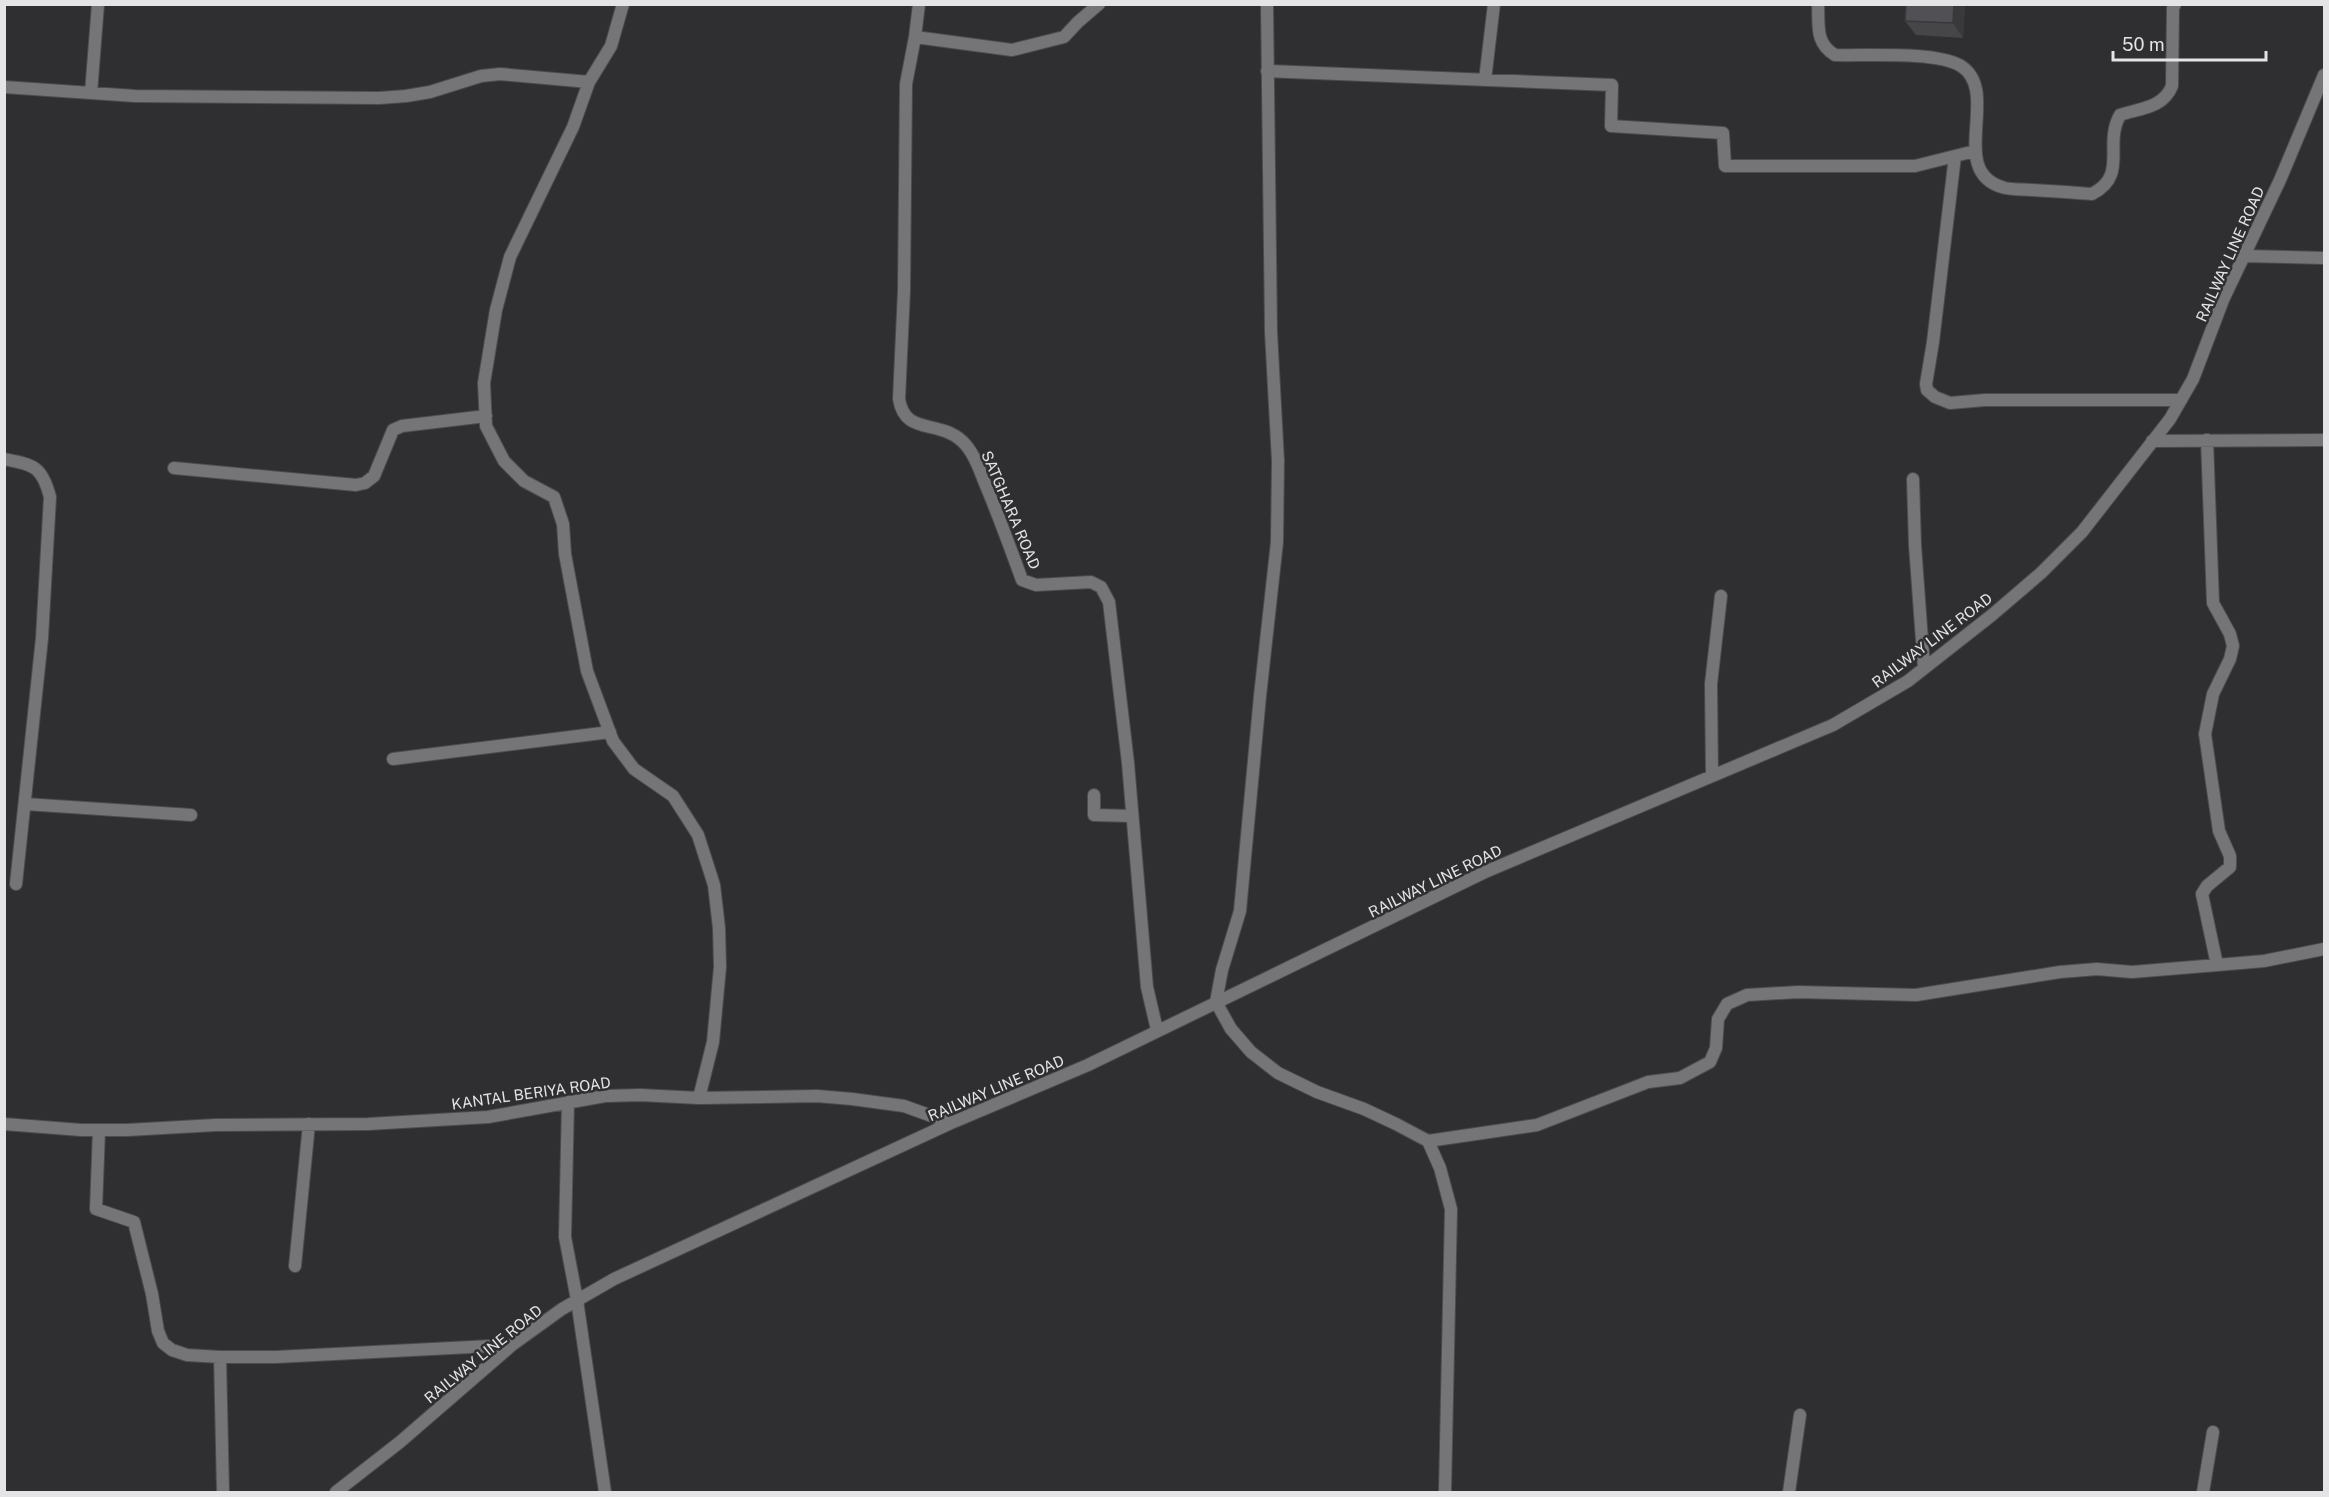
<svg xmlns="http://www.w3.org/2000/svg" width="2329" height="1497" viewBox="0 0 2329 1497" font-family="'Public Sans',sans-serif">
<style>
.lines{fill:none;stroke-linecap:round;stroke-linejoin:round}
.minor-casing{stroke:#4c4c4f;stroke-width:14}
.tertiary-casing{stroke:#4c4c4f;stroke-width:14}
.minor{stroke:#757577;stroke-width:12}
.tertiary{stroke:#757577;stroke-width:12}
.wall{fill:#464548}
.shaded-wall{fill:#39383b}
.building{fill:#515054;stroke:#39383b;stroke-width:1.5}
.labels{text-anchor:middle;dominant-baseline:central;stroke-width:5;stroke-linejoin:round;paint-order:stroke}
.street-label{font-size:15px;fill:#e4e3e6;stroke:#2f2f32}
</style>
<rect width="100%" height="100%" fill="#2f2f32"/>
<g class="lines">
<!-- minor casing -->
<g class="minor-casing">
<path id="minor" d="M 623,4 L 611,46 L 589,82 L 573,127 L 510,257 L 496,310 L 484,383 L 486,426 L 504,461 L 524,481 L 554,497 L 563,524 L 565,554 L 587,671 L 613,741 L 634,769 L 673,796 L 698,835 L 714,885 L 719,928 L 720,967 L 713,1042 L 699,1098
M 919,4 L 915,37 L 906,84 L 904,291 L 899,399 C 905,436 938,419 962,441 C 973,451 979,468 984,481 C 998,514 1010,547 1022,580 L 1036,585 L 1091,582 L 1101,587 L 1109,602 L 1128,763 L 1147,987 L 1157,1030
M 1818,4 C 1819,26 1815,43 1835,55 C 1866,56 1936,51 1961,66 C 2002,92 1945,173 2005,188 C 2014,190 2024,189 2033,190 C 2052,191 2072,192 2092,194 C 2129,175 2103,145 2120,115 C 2141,108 2163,108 2172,86 L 2173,8 L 2175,4
M 915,37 L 1012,50 L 1064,37 L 1078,22 L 1099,4
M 1267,71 L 1612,85 L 1611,126 L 1723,133 L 1725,166 L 1915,166 L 1975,151
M 1485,80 L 1494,4
M 4,87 L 135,96 L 379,98 L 406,96 L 430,92 L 481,76 L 500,74 L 589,82
M 91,93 L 98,4
M 1955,156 L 1933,342 L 1926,384 L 1927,390 L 1935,397 L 1950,403 L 1985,400 L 2181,400
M 2244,256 L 2324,258
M 2207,440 L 2213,603 L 2230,634 L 2233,646 L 2230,659 L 2213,694 L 2205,734 L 2219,831 L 2230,856 L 2230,867 L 2207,886 L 2202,894 L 2217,965
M 2152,441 L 2324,440
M 4,459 C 34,465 42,466 50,497 L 42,638 L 16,884
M 174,468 L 356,485 L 365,483 L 374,476 L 393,430 L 402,426 L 486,416
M 1913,479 L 1915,545 L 1924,668
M 393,759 L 610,732
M 1712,775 L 1711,684 L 1721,596
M 1094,795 L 1094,815 L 1132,816
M 25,804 L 191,815
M 568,1102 L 565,1237 L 577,1300 L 605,1492
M 4,1124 L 81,1130 L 127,1130 L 216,1125 L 368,1124 L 488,1117 L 605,1096 L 640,1095 L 699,1098 L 817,1096 L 852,1099 L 904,1106 L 951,1123
M 99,1130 L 96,1209 L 134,1222 L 152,1294 L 158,1331 L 163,1343 L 172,1350 L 187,1355 L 220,1357 L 276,1357 L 512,1345
M 1428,1141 L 1537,1125 L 1648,1082 L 1680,1078 L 1710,1062 L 1716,1048 L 1718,1019 L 1727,1004 L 1747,995 L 1798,992 L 1916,995 L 2060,972 L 2097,969 L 2132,972 L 2217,965 L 2264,961 L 2324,949
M 295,1266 L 309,1124
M 220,1357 L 223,1492
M 336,1492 L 400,1442 L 512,1345 L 562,1309 L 614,1279 L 951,1123 L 1088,1065 L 1485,872 L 1833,725 L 1908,681 L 1992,615 L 2041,573 L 2082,532 L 2170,419 L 2193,379 L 2223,300 L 2280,180 L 2324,75
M 1789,1492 L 1800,1415
M 2203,1492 L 2213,1432"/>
</g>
<!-- tertiary casing -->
<g class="tertiary-casing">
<path id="tertiary" d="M 1267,4 L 1271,332 L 1278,461 L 1277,542 L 1260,696 L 1240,911 L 1222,970 L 1216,1002 L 1231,1029 L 1251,1052 L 1278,1073 L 1317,1092 L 1364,1109 L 1396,1124 L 1428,1141 L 1440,1168 L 1451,1209 L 1445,1492"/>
</g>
<!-- minor -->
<use href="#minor" class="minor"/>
<!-- tertiary -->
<use href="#tertiary" class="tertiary"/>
</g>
<!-- wall -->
<path class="wall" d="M 1965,4 L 1963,38 L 1916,35 L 1905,21 Z"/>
<!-- shaded-wall -->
<path class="shaded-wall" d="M 1954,4 L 1965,4 L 1963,38 L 1953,23 Z"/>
<!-- building -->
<path class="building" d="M 1906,4 L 1954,4 L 1953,23 L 1905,21 Z"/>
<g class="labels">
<!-- street labels -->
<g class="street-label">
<text transform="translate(2230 254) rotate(-66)">RAILWAY LINE ROAD</text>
<text transform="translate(1011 510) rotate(67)">SATGHARA ROAD</text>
<text transform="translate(1932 640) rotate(-37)">RAILWAY LINE ROAD</text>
<text transform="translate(1435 881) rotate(-26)">RAILWAY LINE ROAD</text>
<text transform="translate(996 1088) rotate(-23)">RAILWAY LINE ROAD</text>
<text transform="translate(531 1093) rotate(-8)">KANTAL BERIYA ROAD</text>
<text transform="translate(483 1354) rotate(-39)">RAILWAY LINE ROAD</text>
</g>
</g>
<!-- border -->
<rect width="2329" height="1497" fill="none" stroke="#e4e3e6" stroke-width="12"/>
<!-- scale -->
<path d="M2113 51v9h153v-9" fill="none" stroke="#e4e3e6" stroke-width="3"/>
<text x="2122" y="51" font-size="18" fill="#e4e3e6" stroke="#2f2f32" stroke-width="4.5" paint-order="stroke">50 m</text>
</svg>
